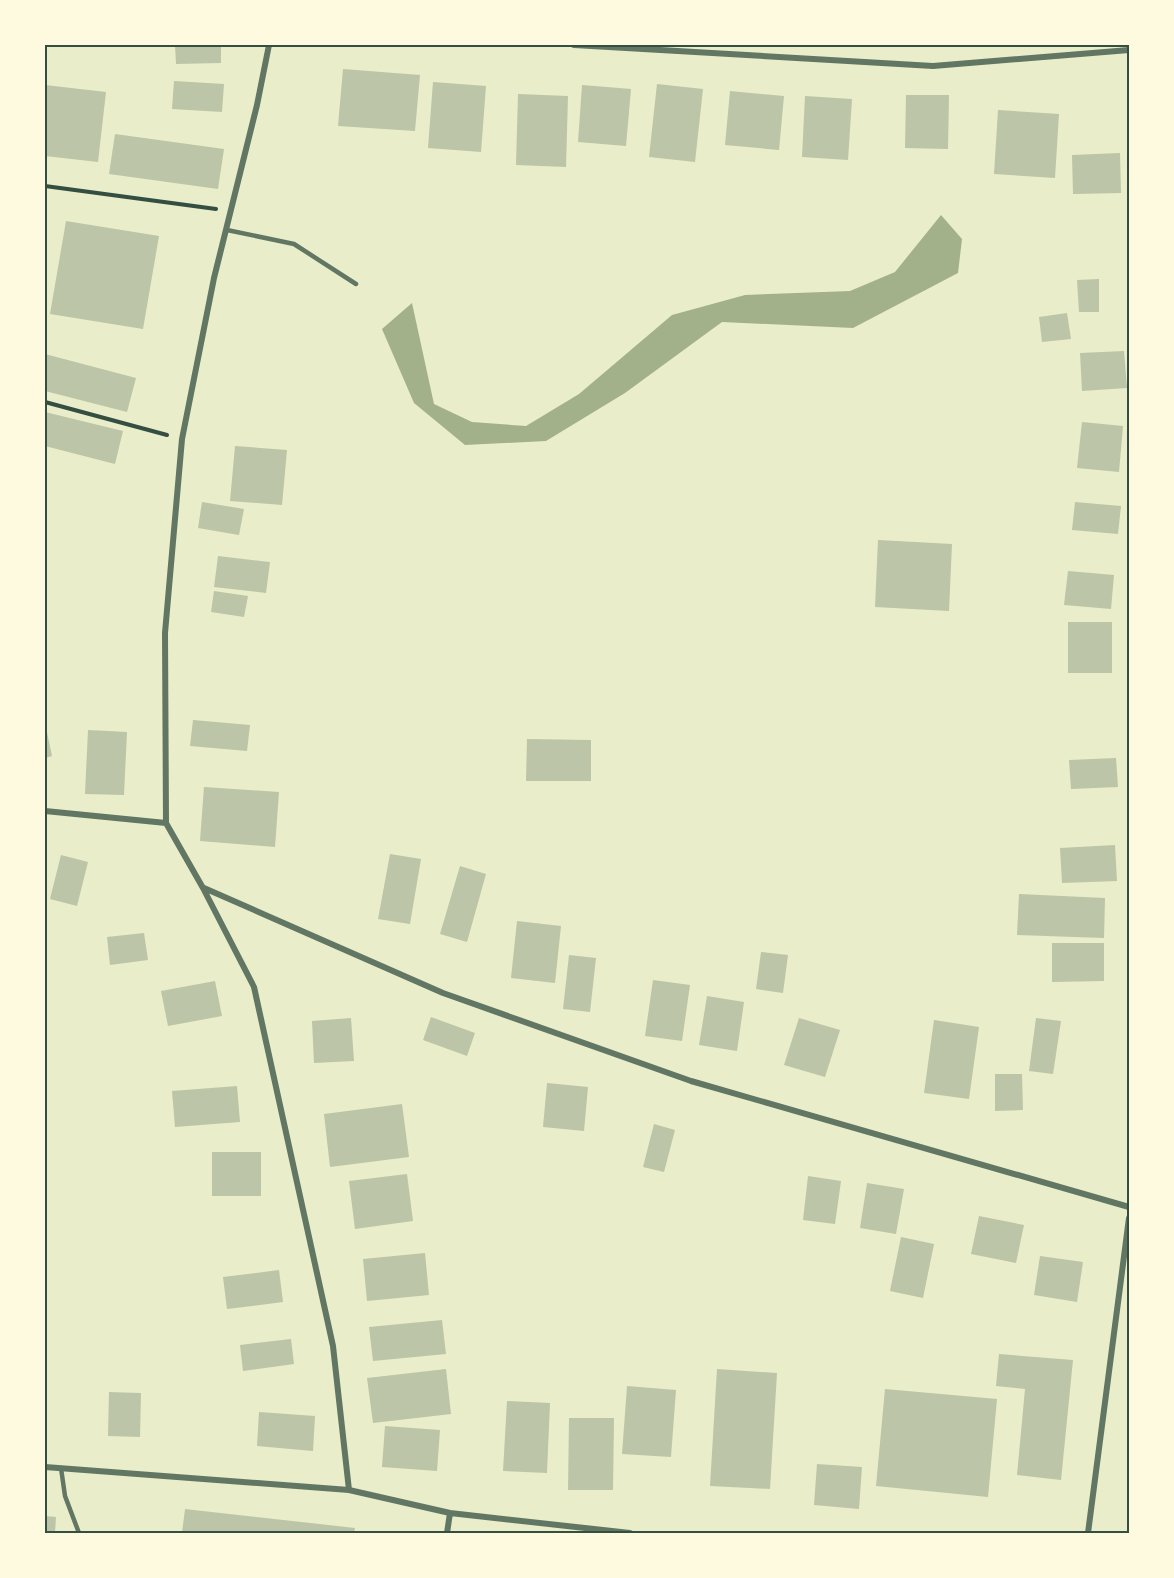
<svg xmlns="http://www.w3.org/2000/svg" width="1174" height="1578" viewBox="0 0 1174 1578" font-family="Inter,sans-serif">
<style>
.water{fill:#a3b18a}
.building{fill:#bcc5a7}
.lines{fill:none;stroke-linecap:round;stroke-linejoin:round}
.path{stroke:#344e41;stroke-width:4}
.service{stroke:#617663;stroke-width:4.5}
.minor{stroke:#617663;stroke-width:6}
.neatline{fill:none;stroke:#344e41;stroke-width:2}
</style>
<rect width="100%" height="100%" fill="#e9edc9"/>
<!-- water -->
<path class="water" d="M 941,215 L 962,239 L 958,273 L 853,328 L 722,322 L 625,393 L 546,441 L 465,445 L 414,403 L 382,329 L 412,303 L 434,404 L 472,422 L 526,426 L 579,394 L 672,315 L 745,295 L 850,291 L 895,272 Z"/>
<!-- building -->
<path class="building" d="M 175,45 L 221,45 L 221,63 L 176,64 Z
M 343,69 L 420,75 L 415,131 L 338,126 Z
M 174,81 L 224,84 L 222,112 L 172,109 Z
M 433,82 L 486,86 L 481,152 L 428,148 Z
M 657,84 L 703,89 L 695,162 L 649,157 Z
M 45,85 L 106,92 L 98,162 L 45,156 Z
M 582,85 L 631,89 L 626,146 L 578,142 Z
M 730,91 L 784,96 L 779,150 L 725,145 Z
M 518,94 L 568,96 L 566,167 L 516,165 Z
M 906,95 L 949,95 L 948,149 L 905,148 Z
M 805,96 L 852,99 L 848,160 L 802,157 Z
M 998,110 L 1059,114 L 1055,178 L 994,174 Z
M 115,134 L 224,149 L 218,189 L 109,174 Z
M 1120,153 L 1121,193 L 1073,194 L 1072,155 Z
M 66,221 L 159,236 L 143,329 L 50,314 Z
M 1099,279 L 1099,312 L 1079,312 L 1077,280 Z
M 1067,313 L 1071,339 L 1042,342 L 1039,317 Z
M 1124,351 L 1127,388 L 1082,391 L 1080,353 Z
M 45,354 L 136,378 L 127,412 L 45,391 Z
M 45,412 L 123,431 L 115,464 L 45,446 Z
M 1082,422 L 1123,426 L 1119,472 L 1077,468 Z
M 235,446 L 287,450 L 282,505 L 230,501 Z
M 202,502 L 244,509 L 239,535 L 198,528 Z
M 1075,502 L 1121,506 L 1118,534 L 1072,530 Z
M 878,540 L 952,544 L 949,611 L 875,607 Z
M 218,556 L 270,562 L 266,593 L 214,587 Z
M 1068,571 L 1114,575 L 1111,609 L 1064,605 Z
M 214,591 L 248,596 L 244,617 L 211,612 Z
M 1068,622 L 1112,622 L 1112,673 L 1068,673 Z
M 193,720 L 250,725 L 247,751 L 190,746 Z
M 45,723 L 52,756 L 45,758 Z
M 88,730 L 127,732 L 124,795 L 85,794 Z
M 527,739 L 591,740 L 591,781 L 526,781 Z
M 1116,758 L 1118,787 L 1071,789 L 1069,760 Z
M 204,787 L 279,792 L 275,847 L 200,841 Z
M 1115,845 L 1117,881 L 1062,883 L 1060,848 Z
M 390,854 L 421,859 L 410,924 L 378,919 Z
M 61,855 L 88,862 L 77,906 L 50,899 Z
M 460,866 L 486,874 L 467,942 L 440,934 Z
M 1019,894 L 1105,898 L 1104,938 L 1017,935 Z
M 517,921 L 561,926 L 555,983 L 511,978 Z
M 144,933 L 148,960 L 110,965 L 107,937 Z
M 1052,943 L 1104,943 L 1104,981 L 1052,982 Z
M 761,952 L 788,955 L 783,993 L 756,989 Z
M 569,955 L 596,958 L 590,1012 L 563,1009 Z
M 653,980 L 690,985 L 682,1041 L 645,1036 Z
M 215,981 L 222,1016 L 168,1026 L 161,991 Z
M 707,996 L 744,1002 L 737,1051 L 699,1045 Z
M 431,1017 L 475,1033 L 467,1056 L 423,1040 Z
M 351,1018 L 354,1061 L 314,1063 L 312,1021 Z
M 799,1018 L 840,1030 L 825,1077 L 784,1065 Z
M 1036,1018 L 1061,1021 L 1053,1074 L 1029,1071 Z
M 934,1020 L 979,1027 L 969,1099 L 924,1093 Z
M 995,1074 L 1022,1074 L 1023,1110 L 995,1111 Z
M 547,1083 L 588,1087 L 584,1131 L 543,1127 Z
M 237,1086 L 240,1122 L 175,1127 L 172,1091 Z
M 402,1104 L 409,1157 L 330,1167 L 324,1114 Z
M 654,1124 L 675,1130 L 664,1172 L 643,1167 Z
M 212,1152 L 261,1152 L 261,1196 L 212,1196 Z
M 407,1174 L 413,1221 L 355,1229 L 349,1181 Z
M 808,1176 L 841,1181 L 835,1224 L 803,1220 Z
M 867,1183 L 904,1189 L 896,1234 L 860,1228 Z
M 979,1216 L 1024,1225 L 1016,1263 L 971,1254 Z
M 901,1237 L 934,1244 L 923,1298 L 890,1291 Z
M 425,1253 L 429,1295 L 367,1301 L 363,1259 Z
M 1040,1256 L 1083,1262 L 1077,1302 L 1034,1295 Z
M 279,1270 L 283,1302 L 227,1309 L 223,1277 Z
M 442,1320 L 446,1354 L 373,1361 L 369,1327 Z
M 291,1339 L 294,1364 L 243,1371 L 240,1345 Z
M 999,1354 L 1073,1360 L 1061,1480 L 1017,1475 L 1025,1389 L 996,1386 Z
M 446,1369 L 451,1414 L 373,1423 L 367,1378 Z
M 717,1369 L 777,1373 L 770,1489 L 710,1486 Z
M 627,1386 L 676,1390 L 671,1457 L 622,1454 Z
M 885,1389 L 997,1399 L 988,1497 L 876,1486 Z
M 109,1392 L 141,1393 L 140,1437 L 108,1436 Z
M 507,1401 L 550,1403 L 547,1473 L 503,1471 Z
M 259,1412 L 315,1416 L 313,1451 L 257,1446 Z
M 569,1418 L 614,1418 L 613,1490 L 568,1490 Z
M 385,1426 L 440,1430 L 437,1471 L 382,1467 Z
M 817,1464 L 862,1467 L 859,1509 L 814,1505 Z
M 185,1509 L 355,1528 L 354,1533 L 182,1533 Z
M 45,1516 L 56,1517 L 55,1533 L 45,1533 Z"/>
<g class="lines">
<!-- path -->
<path class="path" d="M 45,186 L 216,209
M 45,402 L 167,435"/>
<!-- service -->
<path class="service" d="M 227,230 L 294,244 L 356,284
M 61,1468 L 65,1496 L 79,1533"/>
<!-- minor -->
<path class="minor" d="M 269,45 L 257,105 L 214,278 L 182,439 L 165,633 L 166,823 L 203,888 L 254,987 L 333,1346 L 349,1490
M 574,45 L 933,66 L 1129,50
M 45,811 L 166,823
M 204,888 L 443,993 L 691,1081 L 1129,1207
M 45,1467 L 349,1490 L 450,1513 L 630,1533
M 447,1533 L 450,1513
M 1088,1533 L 1129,1218"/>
</g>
<!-- border -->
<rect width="1174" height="1578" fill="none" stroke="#fefae0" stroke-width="93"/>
<rect x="46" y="46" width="1082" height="1486" class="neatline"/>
</svg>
